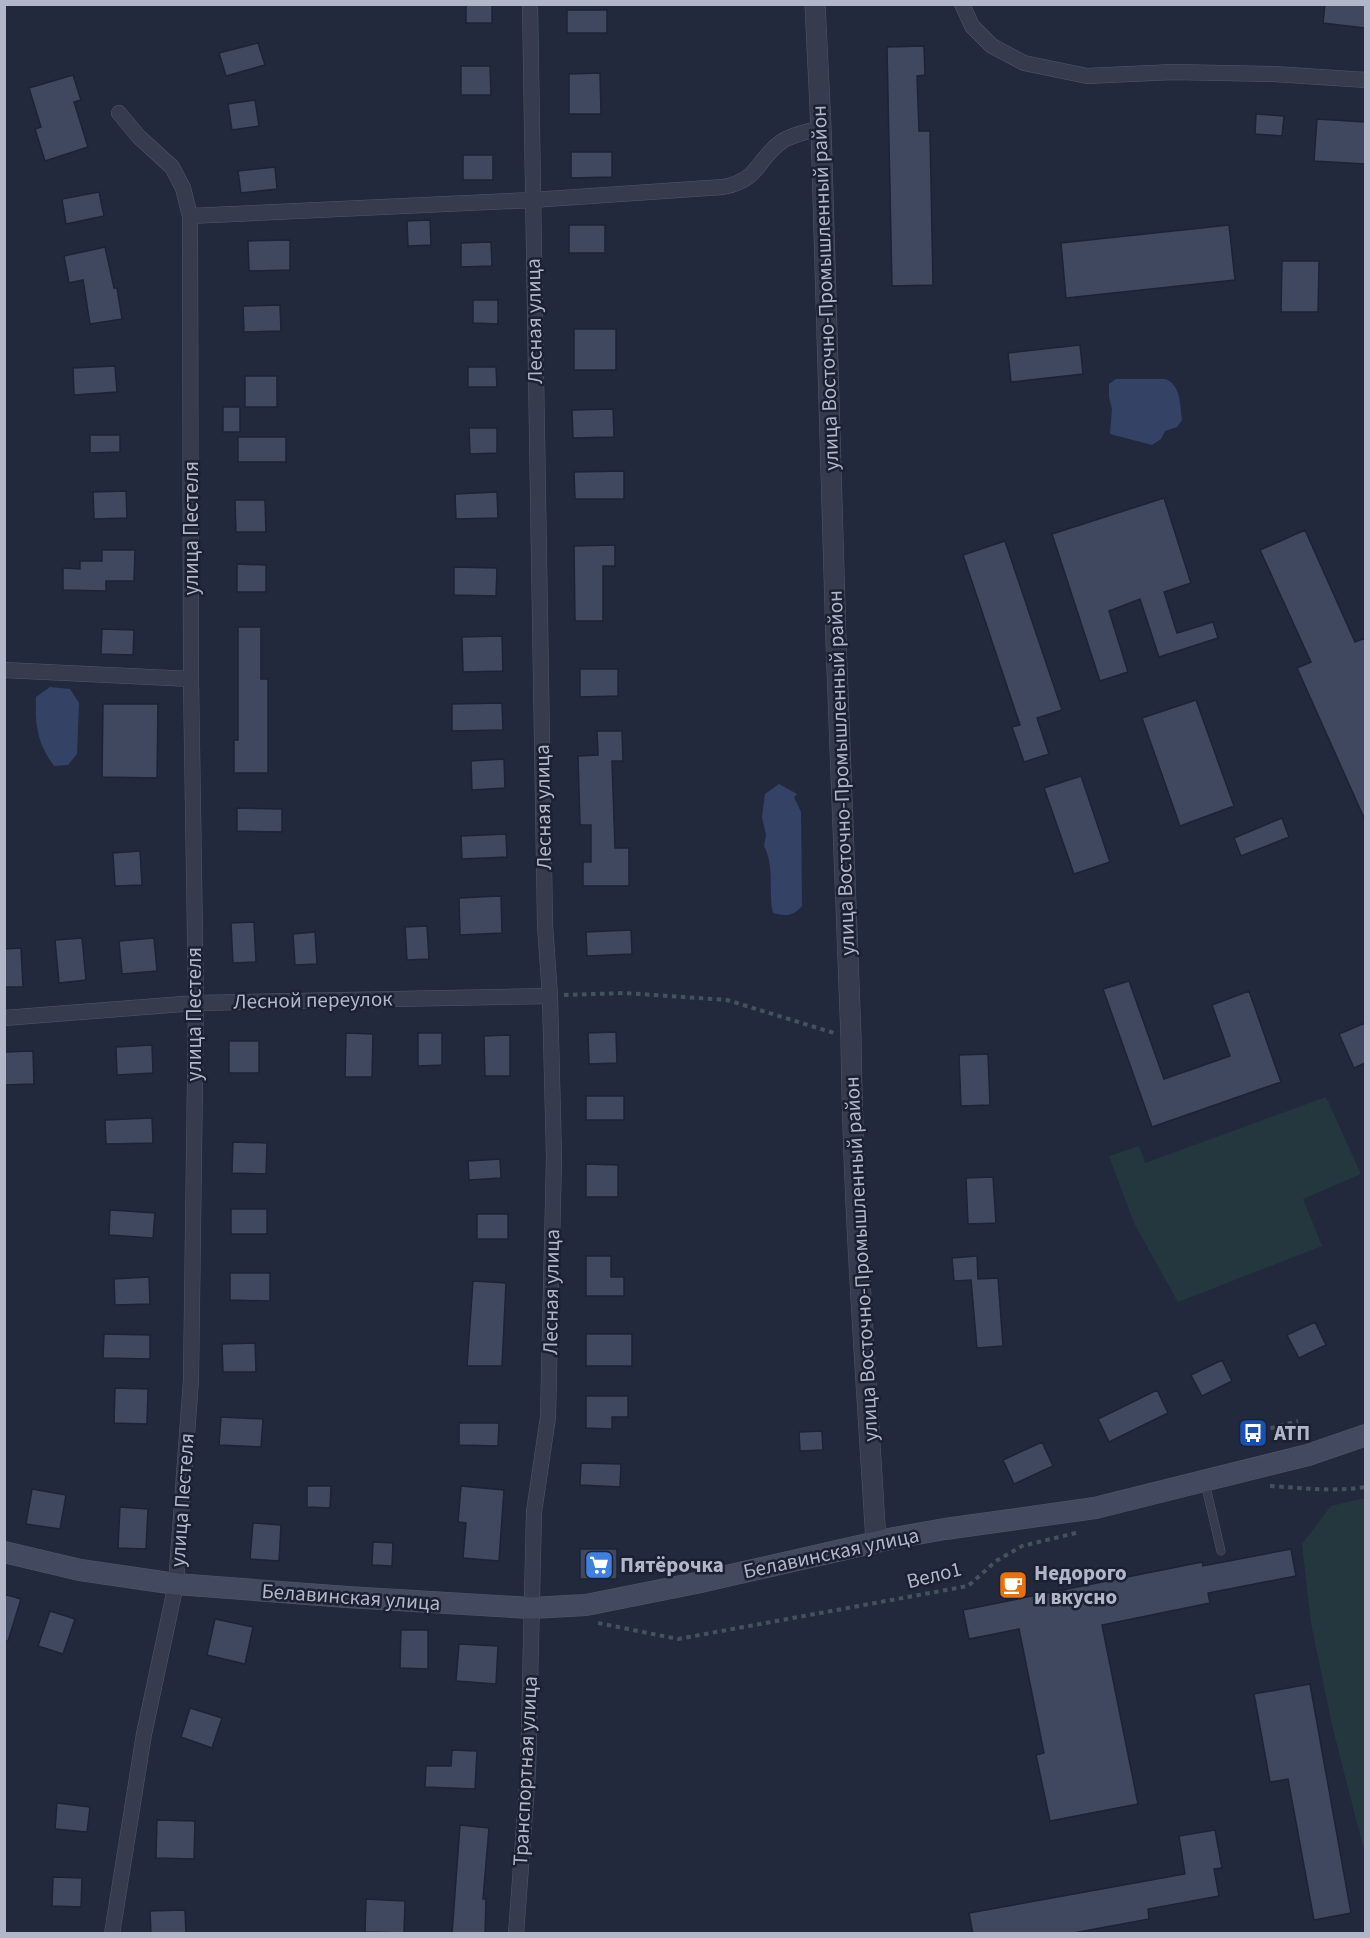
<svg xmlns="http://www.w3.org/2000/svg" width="1370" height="1938" viewBox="0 0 1370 1938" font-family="'Source Sans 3',sans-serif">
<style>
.green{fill:#24373e}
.water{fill:#344265}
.building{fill:#40485f;stroke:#1d2334;stroke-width:1.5}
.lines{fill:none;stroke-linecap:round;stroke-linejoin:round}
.service-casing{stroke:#515768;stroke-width:9}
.minor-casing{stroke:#515768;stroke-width:16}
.tertiary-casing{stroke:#515768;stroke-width:21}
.secondary-casing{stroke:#515768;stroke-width:22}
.path{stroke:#42545b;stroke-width:4;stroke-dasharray:4.5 4.5;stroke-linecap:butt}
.service{stroke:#363c4d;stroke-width:8}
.minor{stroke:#363c4d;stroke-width:15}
.tertiary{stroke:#363c4d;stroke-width:20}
.secondary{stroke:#434a60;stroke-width:21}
.labels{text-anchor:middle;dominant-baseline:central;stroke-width:5;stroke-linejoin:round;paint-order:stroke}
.street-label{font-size:21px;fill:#b1b7c9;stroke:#1b2132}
.poi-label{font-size:21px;font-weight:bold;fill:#b1b7c9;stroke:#1b2132;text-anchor:start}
</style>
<rect width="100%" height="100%" fill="#22293d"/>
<!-- green -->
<path class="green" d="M 1326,1097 L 1361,1174 L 1303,1199 L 1322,1246 L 1178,1302 L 1134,1223 L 1109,1156 L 1139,1146 L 1145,1163 Z
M 1365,1498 L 1366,1498 L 1365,1854 L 1332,1725 L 1311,1623 L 1302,1544 L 1331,1506 Z"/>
<!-- water -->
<path class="water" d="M 1116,379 L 1165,379 C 1181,384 1180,405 1182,420 L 1177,427 L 1165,431 L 1161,439 L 1152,445 L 1110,434 L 1112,409 L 1109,397 L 1109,384 Z
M 50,687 L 70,689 L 79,703 L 77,754 L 68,765 L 54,766 C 37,742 35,726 36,697 Z
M 779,784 L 797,794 L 794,797 L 801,812 L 802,906 C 793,917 785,916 773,913 C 768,891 775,867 764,846 L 766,835 L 762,817 L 765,794 Z"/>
<!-- building -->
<path class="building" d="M 466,4 L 492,4 L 492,23 L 466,23 Z
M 1325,4 L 1365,4 L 1365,28 L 1323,23 Z
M 567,10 L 607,10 L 607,33 L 567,33 Z
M 258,43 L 265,65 L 226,76 L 219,53 Z
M 924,46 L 925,75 L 917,76 L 919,131 L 930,131 L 933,285 L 892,286 L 887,47 Z
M 461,66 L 490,66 L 491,95 L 461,95 Z
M 600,73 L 601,114 L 569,114 L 569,74 Z
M 73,75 L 81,100 L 74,102 L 88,147 L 45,161 L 35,129 L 41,127 L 29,88 Z
M 255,100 L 259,126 L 232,130 L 228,104 Z
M 1256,114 L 1284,116 L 1282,136 L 1255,134 Z
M 1317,119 L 1365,122 L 1365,164 L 1314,161 Z
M 571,152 L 612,152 L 612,177 L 571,178 Z
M 463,155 L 493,155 L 493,180 L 463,180 Z
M 275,167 L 277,189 L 241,193 L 238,171 Z
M 99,192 L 104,216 L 66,224 L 62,199 Z
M 430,220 L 431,245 L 408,246 L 407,221 Z
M 569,225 L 605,225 L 605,253 L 569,253 Z
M 1229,225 L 1235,280 L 1066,298 L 1061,243 Z
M 290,240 L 290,270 L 249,271 L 248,241 Z
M 491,242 L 492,266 L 461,267 L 461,243 Z
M 105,247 L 114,288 L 117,288 L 122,319 L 90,324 L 83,280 L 69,283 L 64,256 Z
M 1282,261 L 1319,261 L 1318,312 L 1281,312 Z
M 473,300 L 498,300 L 498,324 L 473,323 Z
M 280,305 L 281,331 L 244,332 L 243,306 Z
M 574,329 L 616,329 L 616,370 L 574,370 Z
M 1080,345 L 1083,374 L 1011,382 L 1008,353 Z
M 115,366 L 117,392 L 74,395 L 73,368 Z
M 468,367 L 496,367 L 497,387 L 468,387 Z
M 245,376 L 277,376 L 277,407 L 245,407 Z
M 223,407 L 240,407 L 240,432 L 223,432 Z
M 613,409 L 614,437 L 573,438 L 572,410 Z
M 469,428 L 497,428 L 497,453 L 470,454 Z
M 90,435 L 120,435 L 120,452 L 90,453 Z
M 238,437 L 286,437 L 286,462 L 238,462 Z
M 624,471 L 624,499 L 575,499 L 574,472 Z
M 126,491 L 127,518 L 94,519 L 93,492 Z
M 497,492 L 498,518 L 456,519 L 455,494 Z
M 1164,498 L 1191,583 L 1164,592 L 1177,633 L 1213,622 L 1218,638 L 1159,657 L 1140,599 L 1109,611 L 1128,672 L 1100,681 L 1052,534 Z
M 235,500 L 265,500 L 266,532 L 236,532 Z
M 1305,530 L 1355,642 L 1365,638 L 1365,820 L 1297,668 L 1311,662 L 1260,550 Z
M 1005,541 L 1062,710 L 1037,718 L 1049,754 L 1024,762 L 1012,727 L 1020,725 L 963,555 Z
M 615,545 L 615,566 L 603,566 L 603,621 L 575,621 L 574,546 Z
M 102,550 L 135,550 L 134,581 L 106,581 L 106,591 L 63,590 L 63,568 L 80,569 L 80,561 L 102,561 Z
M 237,564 L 266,565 L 266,592 L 237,592 Z
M 454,567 L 497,568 L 496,596 L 454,595 Z
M 238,627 L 261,627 L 261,679 L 268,679 L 268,773 L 234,773 L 234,740 L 238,740 Z
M 102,629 L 134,630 L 133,655 L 101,654 Z
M 502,636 L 503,671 L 463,672 L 462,637 Z
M 580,669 L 618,669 L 618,696 L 580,697 Z
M 1196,700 L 1234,806 L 1180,826 L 1142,718 Z
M 502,703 L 503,730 L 452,731 L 452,704 Z
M 103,704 L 158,704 L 157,778 L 102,777 Z
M 597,731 L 622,731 L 623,761 L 612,761 L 615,848 L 629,848 L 629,886 L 583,886 L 583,862 L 591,862 L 591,825 L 580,825 L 578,756 L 598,755 Z
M 504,759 L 505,788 L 472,790 L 471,761 Z
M 1081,776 L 1110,862 L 1074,874 L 1044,788 Z
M 237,808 L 282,809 L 282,832 L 237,831 Z
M 1282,818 L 1289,837 L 1241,856 L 1234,838 Z
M 506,834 L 507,857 L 462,859 L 461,836 Z
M 140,851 L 142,885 L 115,886 L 113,853 Z
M 501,896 L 502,933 L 460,935 L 459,898 Z
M 254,922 L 256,962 L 233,963 L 231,923 Z
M 427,926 L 429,959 L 407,960 L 405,927 Z
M 631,930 L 632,954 L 587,956 L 586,932 Z
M 315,932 L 317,964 L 295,965 L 293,934 Z
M 82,938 L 86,980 L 59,983 L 55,940 Z
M 154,938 L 157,971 L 122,974 L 119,941 Z
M 21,948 L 23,987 L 4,987 L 4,949 Z
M 1129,981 L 1164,1079 L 1230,1056 L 1212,1005 L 1249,991 L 1281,1082 L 1152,1127 L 1103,989 Z
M 1365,1023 L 1365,1063 L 1354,1068 L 1339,1034 Z
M 616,1032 L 617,1063 L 589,1064 L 588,1033 Z
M 346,1033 L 373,1034 L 372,1077 L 345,1077 Z
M 418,1033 L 442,1033 L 442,1065 L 418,1066 Z
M 510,1035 L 510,1076 L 485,1076 L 484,1036 Z
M 229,1041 L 259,1041 L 259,1073 L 229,1073 Z
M 152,1045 L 153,1073 L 117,1075 L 116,1047 Z
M 33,1051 L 34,1084 L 4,1085 L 4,1052 Z
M 988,1054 L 990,1105 L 961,1106 L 959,1055 Z
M 586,1096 L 624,1096 L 624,1120 L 586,1120 Z
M 152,1118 L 153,1143 L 106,1144 L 105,1120 Z
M 233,1142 L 267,1143 L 266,1174 L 232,1173 Z
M 500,1159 L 501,1178 L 469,1180 L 468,1161 Z
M 586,1164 L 618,1165 L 618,1197 L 586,1197 Z
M 993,1177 L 996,1223 L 968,1224 L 966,1178 Z
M 231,1209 L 267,1209 L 267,1234 L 231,1234 Z
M 110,1210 L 155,1213 L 153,1238 L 109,1235 Z
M 477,1214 L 508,1214 L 508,1239 L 477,1239 Z
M 586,1256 L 611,1256 L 611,1277 L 624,1277 L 624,1296 L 586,1296 Z
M 977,1256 L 978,1279 L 998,1278 L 1003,1346 L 977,1348 L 971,1280 L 954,1281 L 952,1258 Z
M 230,1273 L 270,1273 L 270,1301 L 230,1300 Z
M 149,1277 L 150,1304 L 115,1305 L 114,1279 Z
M 473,1281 L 506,1283 L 502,1366 L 467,1366 Z
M 1315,1322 L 1326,1345 L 1299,1358 L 1287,1335 Z
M 104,1334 L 150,1335 L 150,1359 L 103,1358 Z
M 586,1334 L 632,1334 L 632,1366 L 586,1366 Z
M 255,1343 L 256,1372 L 223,1372 L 222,1344 Z
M 1222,1360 L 1232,1381 L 1202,1396 L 1191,1375 Z
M 115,1388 L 148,1389 L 147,1424 L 114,1423 Z
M 1157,1390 L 1168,1413 L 1109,1442 L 1098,1419 Z
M 586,1396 L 628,1396 L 628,1417 L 612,1417 L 612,1429 L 586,1428 Z
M 221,1417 L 263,1419 L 261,1447 L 219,1445 Z
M 459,1423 L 499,1423 L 498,1446 L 459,1445 Z
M 822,1431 L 823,1450 L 800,1451 L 799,1432 Z
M 1042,1442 L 1053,1466 L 1014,1484 L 1003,1460 Z
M 581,1463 L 621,1464 L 620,1487 L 580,1485 Z
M 307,1486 L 331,1486 L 330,1508 L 307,1507 Z
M 461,1486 L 504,1490 L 499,1561 L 463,1558 L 466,1523 L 458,1522 Z
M 32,1489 L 66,1495 L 60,1529 L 26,1524 Z
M 120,1507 L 148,1509 L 146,1549 L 118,1548 Z
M 253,1523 L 281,1525 L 279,1561 L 250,1559 Z
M 373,1542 L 393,1543 L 392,1566 L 372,1565 Z
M 580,1549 L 617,1549 L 617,1579 L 580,1579 Z
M 1291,1549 L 1296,1576 L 1208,1593 L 1210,1603 L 1102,1625 L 1138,1804 L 1050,1821 L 1036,1755 L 1044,1753 L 1019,1629 L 969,1639 L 963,1610 L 1202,1562 L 1203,1566 Z
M 4,1594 L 21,1599 L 8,1641 L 4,1641 Z
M 50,1611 L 75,1619 L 63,1654 L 38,1646 Z
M 215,1619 L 253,1627 L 245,1664 L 207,1655 Z
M 401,1630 L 428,1630 L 428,1669 L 400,1668 Z
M 459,1644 L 498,1646 L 496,1684 L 456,1681 Z
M 1310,1684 L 1351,1913 L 1314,1920 L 1288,1779 L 1270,1782 L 1254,1694 Z
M 190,1708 L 222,1718 L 212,1748 L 181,1737 Z
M 452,1750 L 477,1751 L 475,1789 L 425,1787 L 426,1766 L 451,1766 Z
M 57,1803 L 90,1807 L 87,1832 L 55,1829 Z
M 157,1820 L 195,1821 L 194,1859 L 156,1858 Z
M 460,1825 L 489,1828 L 483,1899 L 486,1899 L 485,1934 L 452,1934 Z
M 1215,1830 L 1222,1868 L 1214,1869 L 1219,1896 L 1148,1909 L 1149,1919 L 1068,1934 L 973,1934 L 969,1913 L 1185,1874 L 1179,1836 Z
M 53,1877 L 82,1878 L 81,1907 L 52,1906 Z
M 366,1899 L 405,1901 L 404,1933 L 365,1932 Z
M 185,1910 L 186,1934 L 151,1934 L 150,1911 Z"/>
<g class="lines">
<!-- service casing -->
<g class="service-casing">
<path id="service" d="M 1205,1483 L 1221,1551"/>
</g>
<!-- minor casing -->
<g class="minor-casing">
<path id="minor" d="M 962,4 L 972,26 L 992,46 L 1024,63 L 1087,76 L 1173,72 L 1274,74 L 1366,80
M 190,216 L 532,200 L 723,187 C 760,180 756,160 781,142 C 793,134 807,132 821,128
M 4,670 L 191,679
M 4,1018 L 196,1003 L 550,996
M 112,1934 L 144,1734 L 176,1584 L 191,1380 L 196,1003 L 191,679 L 190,216 L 183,188 L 172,167 L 139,137 L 119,113
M 516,1934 L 528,1772 L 534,1512 L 548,1417 L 554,1157 L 550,996 L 545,925 L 530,4"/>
</g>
<!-- tertiary casing -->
<g class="tertiary-casing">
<path id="tertiary" d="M 815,4 L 821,128 L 836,641 L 851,1038 C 853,1206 866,1374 876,1542"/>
</g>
<!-- secondary casing -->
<g class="secondary-casing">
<path id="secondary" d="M 4,1552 L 80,1570 L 176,1584 L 347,1597 L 531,1608 L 586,1605 L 696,1583 L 894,1538 L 945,1529 L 1095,1508 L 1308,1455 L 1366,1435"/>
</g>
<!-- path -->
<path class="path" d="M 564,995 L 625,993 L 727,1000 L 834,1033
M 1253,1433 L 1298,1421
M 1270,1486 C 1303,1488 1333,1492 1366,1487
M 598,1623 L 678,1639 L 968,1586 L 996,1561 L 1022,1546 L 1076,1533"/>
<!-- service -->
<use href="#service" class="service"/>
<!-- minor -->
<use href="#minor" class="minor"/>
<!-- tertiary -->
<use href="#tertiary" class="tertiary"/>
<!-- secondary -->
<use href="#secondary" class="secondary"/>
</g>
<!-- icons -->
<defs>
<g id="bus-square" transform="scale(1.5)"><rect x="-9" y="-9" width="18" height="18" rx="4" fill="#1a4fb4" stroke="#1b2132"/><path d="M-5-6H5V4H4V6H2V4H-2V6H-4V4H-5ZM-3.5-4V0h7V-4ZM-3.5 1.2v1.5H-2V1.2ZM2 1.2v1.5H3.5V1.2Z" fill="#fff"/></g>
<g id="supermarket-square" transform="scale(1.5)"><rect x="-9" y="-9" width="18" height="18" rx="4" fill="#3f7fe0" stroke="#1b2132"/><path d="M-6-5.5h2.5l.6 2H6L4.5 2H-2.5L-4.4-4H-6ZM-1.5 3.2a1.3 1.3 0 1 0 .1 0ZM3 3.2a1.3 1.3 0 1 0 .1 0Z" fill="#fff"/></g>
<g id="cafe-square" transform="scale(1.5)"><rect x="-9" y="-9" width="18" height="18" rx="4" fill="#e8710a" stroke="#1b2132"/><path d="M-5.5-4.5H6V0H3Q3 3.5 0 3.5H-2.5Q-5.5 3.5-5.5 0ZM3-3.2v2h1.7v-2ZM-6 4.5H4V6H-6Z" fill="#fff"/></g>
</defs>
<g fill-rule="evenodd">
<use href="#bus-square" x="1253" y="1433"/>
<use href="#supermarket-square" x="599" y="1565"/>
<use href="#cafe-square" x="1013" y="1585"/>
</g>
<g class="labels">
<!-- street labels -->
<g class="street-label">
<text transform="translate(825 288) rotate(-92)">улица Восточно-Промышленный район</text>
<text transform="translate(534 321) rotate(-91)">Лесная улица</text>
<text transform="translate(191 528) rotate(-90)">улица Пестеля</text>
<text transform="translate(841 773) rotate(-92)">улица Восточно-Промышленный район</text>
<text transform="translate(543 807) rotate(-91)">Лесная улица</text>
<text transform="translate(313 1000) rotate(-1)">Лесной переулок</text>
<text transform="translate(194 1014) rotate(-90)">улица Пестеля</text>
<text transform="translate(861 1259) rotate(-93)">улица Восточно-Промышленный район</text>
<text transform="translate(551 1292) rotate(-89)">Лесная улица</text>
<text transform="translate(182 1500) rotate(-86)">улица Пестеля</text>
<text transform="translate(831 1553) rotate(-12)">Белавинская улица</text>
<text transform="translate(934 1575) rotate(-14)">Вело1</text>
<text transform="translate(351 1597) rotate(4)">Белавинская улица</text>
<text transform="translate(525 1771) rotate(-87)">Транспортная улица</text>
</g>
<!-- poi labels -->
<g class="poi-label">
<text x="1274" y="1433">АТП</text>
<text x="620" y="1565">Пятёрочка</text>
<text x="1034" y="1573">Недорого<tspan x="1034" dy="24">и вкусно</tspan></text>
</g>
</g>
<!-- border -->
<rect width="1370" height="1938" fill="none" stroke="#b1b7c9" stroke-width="12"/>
</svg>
